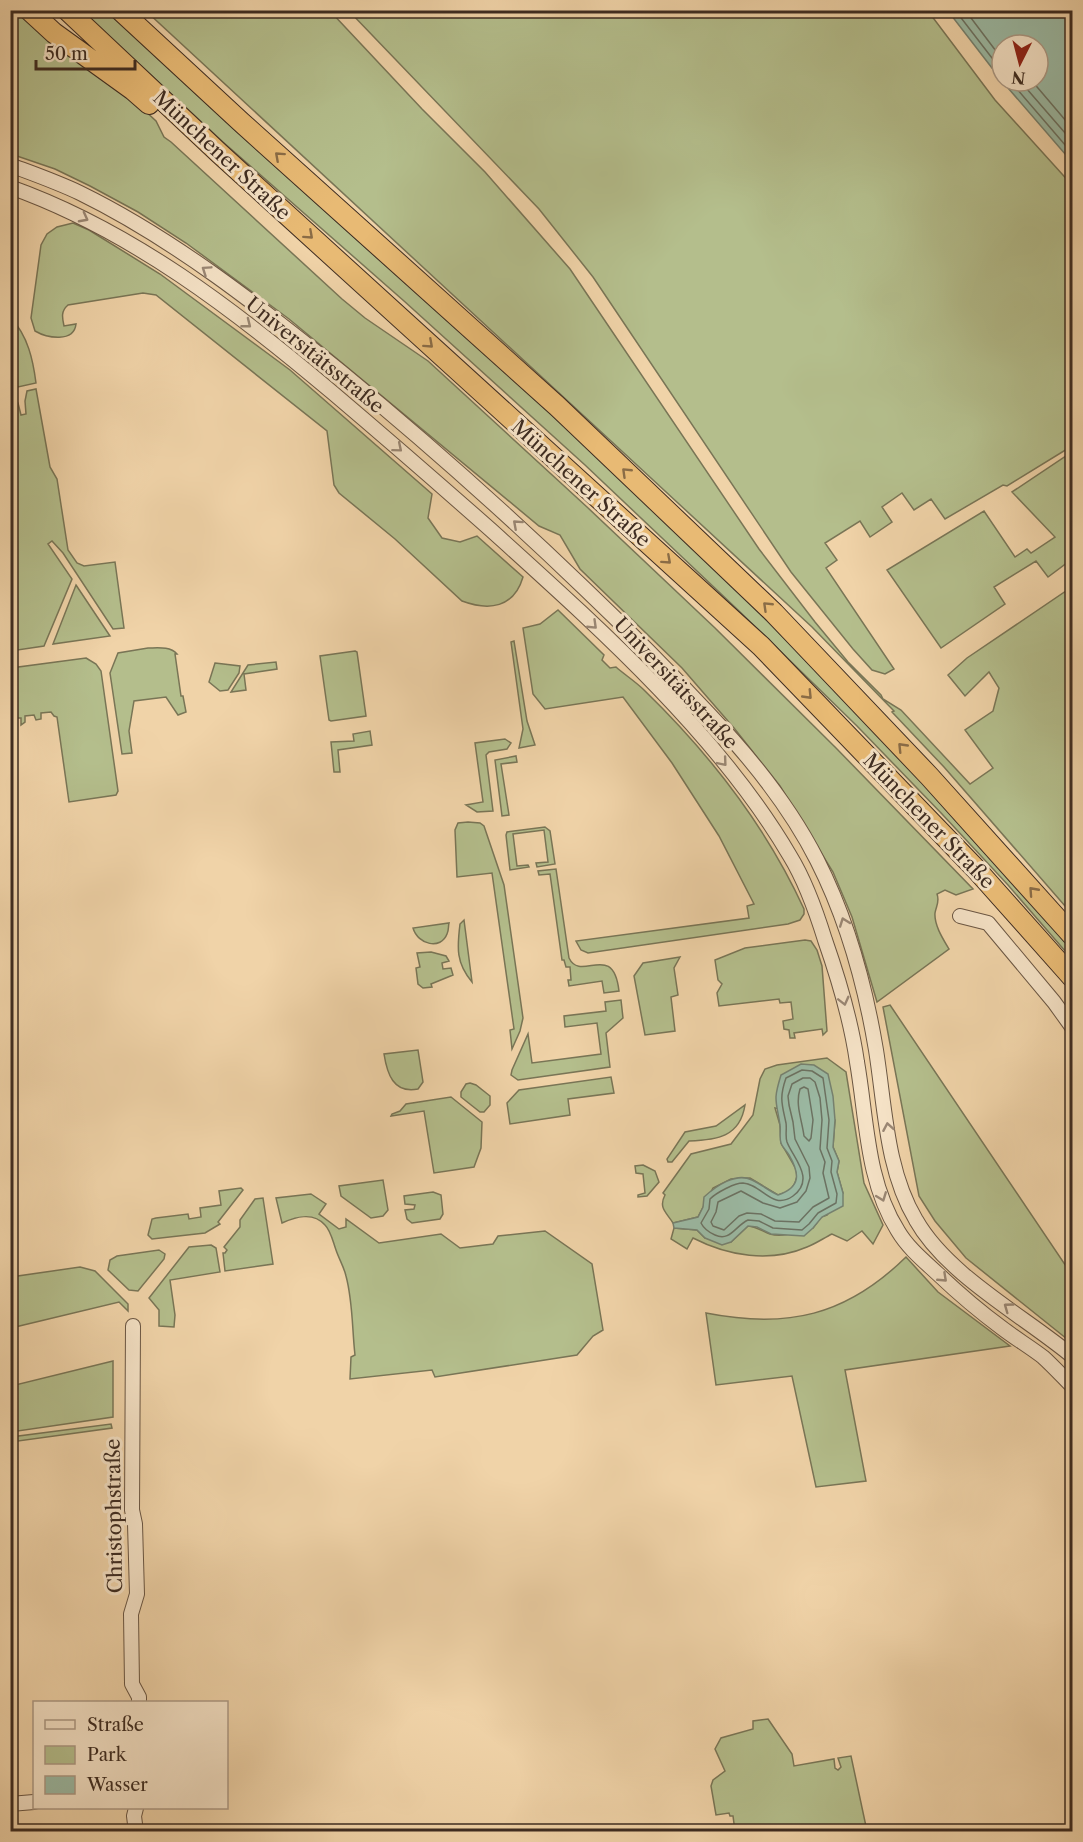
<svg xmlns="http://www.w3.org/2000/svg" width="1083" height="1842" viewBox="0 0 1083 1842" font-family="'Libre Caslon Text',serif">
<style>
.green{fill:#b4be8c;stroke:#797556;stroke-width:1.5}
.water{fill:#9bb9a3;stroke:#76816f;stroke-width:1.5}
.lines{fill:none;stroke-linecap:round;stroke-linejoin:round}
.shore{stroke:#6c7262;stroke-width:1.5}
.minor-casing{stroke:#6a5643;stroke-width:16}
.highway-casing{stroke:#3e2c21;stroke-width:22}
.minor{stroke:#f5e2c6;stroke-width:14}
.highway{stroke:#e8ba74;stroke-width:20}
.oneway{stroke:#8a6c46}
.oneway2{stroke:#9a8774}
.labels{text-anchor:middle;dominant-baseline:central;stroke-width:6;stroke-linejoin:round;paint-order:stroke}
.street-label{font-size:20px;fill:#3e2c21;stroke:#f5e2c6}
</style>
<rect width="100%" height="100%" fill="#f0d3a8"/>
<filter id="stains"><feTurbulence type="fractalNoise" baseFrequency=".00333" numOctaves="4"/><feColorMatrix values="0 0 0 0 .2 0 0 0 0 .09 0 0 0 0 .02 0 0 0 .5 -.17"/></filter>
<radialGradient id="worn" r=".72"><stop offset=".6" stop-color="#630" stop-opacity="0"/><stop offset="1" stop-color="#630" stop-opacity=".3"/></radialGradient>
<!-- green -->
<path class="green" d="M 16,10 L 45,35 L 130,97 L 156,121 L 164,137 L 171,142 L 342,299 L 365,318 L 428,361 L 587,507 L 715,628 L 836,748 L 973,889 L 956,895 L 945,890 L 937,894 C 940,902 936,906 935,913 C 934,925 943,939 949,949 L 877,1002 L 852,917 L 833,872 L 780,786 L 734,728 L 682,668 L 580,569 L 560,535 L 539,526 L 289,319 L 186,243 L 138,212 L 90,186 L 55,169 L 11,154 L 10,11 Z
M 82,11 L 106,11 L 236,131 L 594,453 L 734,587 L 892,749 L 1046,919 L 1072,951 L 1072,959 L 1008,885 L 942,814 L 857,726 L 738,610 L 585,465 L 404,301 L 223,142 Z
M 146,11 L 330,11 L 422,109 L 485,172 L 570,269 L 759,549 L 815,622 L 848,662 L 881,695 L 883,699 L 901,710 L 970,784 L 993,768 L 965,730 L 993,711 L 999,688 L 989,672 L 965,696 L 948,675 L 967,658 L 1066,591 L 1072,591 L 1072,914 L 944,767 L 892,712 L 894,711 L 812,627 Z
M 349,11 L 928,11 L 995,100 L 1072,185 L 1072,446 L 1007,486 L 1003,485 L 945,519 L 931,499 L 914,510 L 902,493 L 882,507 L 892,522 L 870,537 L 860,521 L 825,543 L 837,560 L 826,568 L 894,669 L 885,674 L 872,670 L 853,649 L 791,572 L 593,277 L 539,209 Z
M 73,223 L 89,230 L 160,274 L 290,370 L 432,494 L 428,518 L 442,538 L 460,542 L 477,536 L 523,577 C 514,608 489,611 462,601 L 395,539 L 339,493 L 334,485 L 327,431 L 156,295 L 143,293 L 68,305 C 61,311 62,317 64,326 L 76,324 C 74,343 47,338 35,331 L 31,318 L 41,245 L 47,234 L 57,227 Z
M 11,318 C 28,336 33,360 36,383 L 18,387 L 11,377 Z
M 36,389 L 50,467 L 57,479 L 68,550 L 77,563 L 84,566 L 115,562 L 124,628 L 113,629 L 63,553 L 52,541 L 48,544 L 72,579 L 44,646 L 11,651 L 11,391 L 18,403 L 21,415 L 26,414 L 25,401 L 27,391 Z
M 1072,452 L 1072,559 L 1048,577 L 1036,561 L 994,587 L 1005,604 L 941,648 L 887,570 L 984,511 L 1015,557 L 1027,549 L 1031,553 L 1055,537 L 1012,492 Z
M 76,585 L 110,636 L 53,644 Z
M 558,610 L 604,655 L 602,660 L 610,668 L 616,667 C 625,675 636,682 644,690 C 710,754 766,826 804,909 L 804,914 L 800,920 L 788,924 L 588,953 L 581,950 L 576,941 L 749,918 L 747,906 L 754,904 L 719,836 L 672,763 L 623,697 L 545,709 L 533,694 L 523,628 L 540,624 Z
M 514,641 L 527,721 L 535,745 L 519,748 L 523,729 L 511,642 Z
M 148,648 C 157,648 170,646 177,654 L 175,654 L 181,696 L 183,696 L 186,712 L 178,715 L 166,697 L 134,701 L 129,731 L 132,753 L 122,754 L 110,673 L 118,653 Z
M 355,651 L 357,652 L 366,716 L 331,721 L 329,720 L 320,656 Z
M 86,658 L 96,664 L 101,671 L 118,791 L 116,795 L 69,802 L 57,717 L 54,716 L 51,712 L 41,713 L 41,719 L 36,720 L 34,715 L 25,716 L 25,722 L 21,725 L 21,718 L 11,718 L 11,668 Z
M 276,662 L 277,669 L 244,674 L 246,690 L 231,692 L 248,665 Z
M 215,663 L 240,666 L 239,673 L 228,690 L 220,691 L 209,682 Z
M 370,731 L 372,745 L 338,750 L 340,772 L 334,772 L 331,742 L 354,741 L 353,734 Z
M 505,739 L 511,743 L 507,749 L 489,752 L 486,755 L 493,811 L 477,812 L 466,805 L 483,802 L 475,743 Z
M 516,756 L 517,762 L 501,764 L 509,815 L 502,816 L 495,760 Z
M 468,822 L 480,823 L 484,826 L 504,885 L 523,1018 L 520,1031 L 512,1049 L 510,1030 L 514,1029 L 492,873 L 457,877 L 455,830 L 458,823 Z
M 545,827 L 550,831 L 555,864 L 537,867 L 536,863 L 548,862 L 544,830 L 513,834 L 517,866 L 528,865 L 529,867 L 510,870 L 506,835 L 507,832 Z
M 556,869 L 569,958 C 581,983 613,940 619,991 L 604,993 L 602,981 L 569,986 L 568,980 L 571,980 L 570,967 L 566,967 L 564,960 L 562,960 L 550,874 L 539,875 L 538,871 Z
M 464,920 L 472,982 C 456,963 457,948 460,924 Z
M 449,923 C 448,927 449,930 447,934 C 441,950 418,945 413,928 Z
M 805,940 L 811,941 L 817,950 L 822,966 L 827,1031 L 823,1035 L 822,1029 L 794,1033 L 795,1038 L 790,1038 L 789,1030 L 784,1029 L 783,1021 L 793,1019 L 791,1002 L 780,1003 L 779,999 L 719,1006 L 717,993 L 722,984 L 718,980 L 715,960 L 745,948 Z
M 431,952 L 446,956 L 449,961 L 442,963 L 443,969 L 451,968 L 453,975 L 431,984 L 432,987 L 423,988 L 418,984 L 416,968 L 420,967 L 417,953 Z
M 680,957 L 674,968 L 678,995 L 671,997 L 675,1031 L 645,1035 L 634,976 L 643,963 Z
M 621,1000 L 623,1018 L 606,1033 L 610,1067 L 518,1080 L 511,1075 L 512,1070 L 528,1034 L 532,1063 L 601,1054 L 597,1023 L 565,1027 L 564,1016 L 606,1011 L 605,1002 Z
M 890,1005 L 1072,1275 L 1072,1343 L 966,1258 L 935,1221 L 919,1196 L 883,1007 Z
M 418,1050 L 423,1082 L 418,1089 C 393,1094 387,1073 384,1054 Z
M 827,1058 L 846,1072 L 864,1183 L 883,1225 L 873,1244 L 862,1231 L 847,1241 L 832,1234 C 824,1238 815,1244 807,1247 C 770,1263 728,1256 693,1238 L 687,1249 L 671,1239 L 674,1228 L 697,1230 L 705,1238 L 731,1242 L 748,1226 C 757,1227 762,1231 770,1234 C 784,1238 800,1231 813,1228 L 821,1217 L 827,1215 L 843,1193 L 837,1172 L 839,1161 L 833,1147 L 835,1120 L 775,1108 L 780,1125 L 781,1143 L 796,1169 L 797,1176 L 795,1183 L 790,1191 L 778,1195 L 750,1178 L 731,1179 L 713,1188 L 698,1217 L 673,1223 C 667,1213 658,1208 665,1195 L 663,1193 L 691,1154 L 731,1144 L 753,1115 L 760,1079 L 765,1069 L 777,1065 Z
M 611,1077 L 614,1093 L 568,1099 L 570,1115 L 510,1124 L 507,1103 L 519,1090 Z
M 470,1083 L 476,1085 L 490,1096 L 490,1105 L 484,1112 L 480,1112 L 461,1097 L 461,1092 L 466,1084 Z
M 451,1097 L 482,1122 L 481,1148 L 474,1167 L 434,1173 L 424,1111 L 391,1116 L 392,1114 L 400,1111 L 406,1104 Z
M 745,1105 C 740,1137 717,1140 689,1141 L 672,1162 L 668,1162 L 667,1159 L 685,1132 L 716,1126 Z
M 643,1165 L 655,1171 L 659,1182 L 647,1196 L 638,1197 L 638,1195 L 645,1193 L 643,1174 L 636,1173 L 635,1166 Z
M 383,1180 L 388,1210 L 383,1216 L 371,1218 L 341,1196 L 339,1186 Z
M 241,1188 L 243,1190 L 218,1222 L 220,1224 L 205,1233 L 152,1239 L 148,1235 L 152,1219 L 156,1218 L 188,1214 L 189,1219 L 201,1217 L 200,1208 L 221,1205 L 219,1191 Z
M 433,1192 L 441,1195 L 443,1214 L 440,1219 L 412,1223 L 407,1219 L 405,1210 L 414,1209 L 415,1205 L 405,1204 L 404,1196 Z
M 311,1194 L 326,1204 L 319,1214 L 339,1229 L 346,1227 L 346,1219 L 379,1243 L 441,1234 L 460,1248 L 493,1244 L 498,1236 L 545,1231 L 592,1264 L 603,1330 L 593,1336 L 577,1355 L 435,1377 L 432,1370 L 350,1379 L 351,1357 L 355,1355 C 352,1329 353,1302 346,1276 C 344,1267 339,1259 336,1250 C 333,1242 331,1231 325,1225 C 313,1211 295,1217 282,1223 L 276,1198 Z
M 263,1198 L 273,1264 L 225,1271 L 223,1253 L 225,1253 L 227,1250 L 224,1247 L 240,1227 L 240,1220 L 255,1199 Z
M 211,1245 L 216,1248 L 220,1272 L 170,1280 L 175,1315 L 174,1327 L 159,1326 L 159,1310 L 149,1298 L 189,1247 Z
M 159,1250 L 165,1254 L 164,1259 L 138,1291 L 129,1290 L 108,1270 L 110,1260 L 117,1256 Z
M 906,1257 L 938,1292 L 1010,1346 L 845,1370 L 866,1481 L 816,1487 L 792,1376 L 716,1385 L 706,1313 C 787,1329 846,1316 906,1257 Z
M 80,1267 L 95,1271 L 128,1304 L 128,1311 L 119,1302 L 11,1328 L 11,1277 Z
M 113,1361 L 113,1417 L 11,1432 L 11,1386 Z
M 111,1424 L 112,1428 L 11,1442 L 11,1437 Z
M 768,1719 L 792,1754 L 794,1766 L 834,1759 L 835,1768 L 838,1770 L 841,1767 L 838,1758 L 851,1756 L 867,1831 L 735,1831 L 733,1816 L 730,1816 L 729,1813 L 716,1815 L 711,1786 L 713,1780 L 725,1771 L 715,1749 L 721,1738 L 753,1729 L 753,1721 Z"/>
<!-- water -->
<path class="water" d="M 948,11 L 1072,11 L 1072,162 L 1002,81 L 1038,81 L 1038,45 L 1002,45 L 1002,81 Z
M 801,1064 L 814,1065 L 828,1074 L 833,1096 L 835,1120 L 833,1147 L 839,1161 L 837,1172 L 843,1193 L 843,1206 L 822,1217 L 813,1228 L 804,1236 L 771,1234 L 757,1227 L 748,1226 L 731,1242 L 722,1245 L 705,1238 L 697,1230 L 674,1228 L 673,1223 L 698,1217 L 703,1207 L 704,1197 C 716,1186 736,1172 752,1180 C 761,1184 769,1191 778,1195 C 801,1187 800,1174 789,1155 C 787,1151 782,1147 781,1143 C 779,1138 781,1130 780,1125 C 776,1099 773,1101 781,1075 Z"/>
<g class="lines">
<!-- shore -->
<path class="shore" d="M 955,10 L 1002,71
M 965,10 L 1002,59
M 1010,81 L 1072,153
M 1020,81 L 1072,141
M 1032,81 L 1072,128
M 802,1070 L 812,1071 L 823,1078 L 829,1120 L 827,1148 L 832,1161 L 831,1172 L 837,1194 L 836,1203 L 818,1213 L 809,1224 L 802,1230 L 773,1228 L 759,1221 L 748,1220 C 735,1226 730,1242 715,1235 C 708,1232 704,1229 701,1223 L 709,1209 L 710,1199 C 715,1194 719,1192 725,1189 C 731,1186 736,1183 743,1183 C 762,1184 772,1211 793,1196 C 816,1179 793,1158 787,1142 C 785,1136 787,1129 786,1123 C 782,1104 779,1098 786,1078 Z
M 803,1078 L 810,1078 L 815,1082 L 820,1098 L 822,1120 L 820,1149 L 825,1162 L 823,1173 L 829,1198 L 813,1207 L 799,1222 L 775,1221 L 761,1214 L 747,1213 L 739,1216 L 724,1230 L 713,1226 L 711,1222 L 716,1212 L 718,1202 L 741,1191 L 763,1203 L 780,1208 L 797,1202 L 806,1191 L 810,1178 L 809,1167 L 795,1139 L 793,1122 L 789,1105 L 788,1096 L 792,1084 Z
M 804,1087 L 808,1089 L 813,1120 L 811,1138 L 809,1141 L 804,1136 C 802,1120 795,1105 800,1089 Z"/>
<!-- minor casing -->
<g class="minor-casing">
<path id="minor" d="M 10,165 C 34,174 57,182 80,193 C 174,239 260,307 341,372 C 425,441 506,513 584,588 C 627,629 668,670 708,713 C 750,757 789,805 817,860 C 847,919 865,984 876,1050 C 885,1106 886,1170 916,1220 C 947,1275 1024,1316 1072,1356
M 10,187 C 131,230 236,311 333,393 C 386,438 439,484 491,530 C 596,625 718,733 790,856 C 806,882 816,911 825,940 C 839,980 851,1020 857,1062 C 867,1119 866,1180 898,1231 C 908,1248 924,1261 938,1274 C 958,1293 979,1311 1002,1328 C 1015,1338 1030,1347 1043,1357 C 1053,1366 1063,1377 1072,1386
M 960,916 L 988,923 L 1054,1002 L 1072,1027
M 133,1326 L 132,1510 L 135,1524 L 137,1594 L 131,1614 L 132,1684 L 139,1697 L 139,1702
M 10,1804 L 34,1802
M 136,1832 L 134,1816 L 136,1808"/>
</g>
<!-- highway casing -->
<g class="highway-casing">
<path id="highway" d="M 29,10 L 54,33 L 133,90 L 149,104
M 67,10 L 219,153 L 761,646 L 975,868 L 1072,977
M 120,10 L 241,122 L 557,406 L 774,613 L 929,776 L 1072,935"/>
</g>
<!-- minor -->
<use href="#minor" class="minor"/>
<!-- highway -->
<use href="#highway" class="highway"/>
</g>
<!-- one-way arrows -->
<defs><path id="oneway-chevron" d="M-2-3.5L2.5 0L-2 3.5" fill="none" stroke-width="1.6" stroke-linecap="round" stroke-linejoin="round" transform="scale(1.5)"/></defs>
<g class="oneway">
<use href="#oneway-chevron" transform="translate(279 156) rotate(-138)"/>
<use href="#oneway-chevron" transform="translate(309 235) rotate(42)"/>
<use href="#oneway-chevron" transform="translate(429 344) rotate(42)"/>
<use href="#oneway-chevron" transform="translate(626 472) rotate(-136)"/>
<use href="#oneway-chevron" transform="translate(667 560) rotate(42)"/>
<use href="#oneway-chevron" transform="translate(767 606) rotate(-136)"/>
<use href="#oneway-chevron" transform="translate(808 695) rotate(46)"/>
<use href="#oneway-chevron" transform="translate(902 747) rotate(-134)"/>
<use href="#oneway-chevron" transform="translate(1033 891) rotate(-132)"/>
</g>
<g class="oneway2">
<use href="#oneway-chevron" transform="translate(84 218) rotate(28)"/>
<use href="#oneway-chevron" transform="translate(206 270) rotate(-146)"/>
<use href="#oneway-chevron" transform="translate(247 324) rotate(38)"/>
<use href="#oneway-chevron" transform="translate(398 448) rotate(40)"/>
<use href="#oneway-chevron" transform="translate(517 524) rotate(-138)"/>
<use href="#oneway-chevron" transform="translate(593 625) rotate(44)"/>
<use href="#oneway-chevron" transform="translate(723 762) rotate(50)"/>
<use href="#oneway-chevron" transform="translate(844 922) rotate(-110)"/>
<use href="#oneway-chevron" transform="translate(844 1001) rotate(76)"/>
<use href="#oneway-chevron" transform="translate(888 1127) rotate(-100)"/>
<use href="#oneway-chevron" transform="translate(882 1197) rotate(69)"/>
<use href="#oneway-chevron" transform="translate(943 1278) rotate(43)"/>
<use href="#oneway-chevron" transform="translate(1008 1307) rotate(-144)"/>
</g>
<g class="labels">
<!-- street labels -->
<g class="street-label">
<text transform="translate(222 155) rotate(43)">Münchener Straße</text>
<text transform="translate(315 355) rotate(39)">Universitätsstraße</text>
<text transform="translate(581 483) rotate(42)">Münchener Straße</text>
<text transform="translate(676 683) rotate(47)">Universitätsstraße</text>
<text transform="translate(929 821) rotate(46)">Münchener Straße</text>
<text transform="translate(114 1516) rotate(-91)">Christophstraße</text>
</g>
</g>
<!-- margin -->
<rect width="1083" height="1842" fill="none" stroke="#f0d3a8" stroke-width="36"/>
<rect x="12" y="12" width="1059" height="1818" fill="none" stroke="#3e2c21" stroke-width="3"/>
<rect x="18" y="18" width="1047" height="1806" fill="none" stroke="#3e2c21" stroke-width="1.5"/>
<!-- legend -->
<rect x="33" y="1701" width="195" height="108" fill="#f5e2c6" stroke="#ac9984" stroke-width="1.5"/>
<rect x="45" y="1720" width="30" height="9" fill="#f5e2c6" stroke="#ac9984" stroke-width="1.5"/>
<text x="87" y="1731" font-size="18" fill="#3e2c21">Straße</text>
<rect x="45" y="1746" width="30" height="18" fill="#b4be8c" stroke="#ac9984" stroke-width="1.5"/>
<text x="87" y="1761" font-size="18" fill="#3e2c21">Park</text>
<rect x="45" y="1776" width="30" height="18" fill="#9bb9a3" stroke="#ac9984" stroke-width="1.5"/>
<text x="87" y="1791" font-size="18" fill="#3e2c21">Wasser</text>
<!-- north arrow -->
<g transform="translate(1020 63) rotate(186)"><circle r="28" fill="#f5e2c6" stroke="#ac9984" stroke-width="1.5"/>
<path d="M0-4.5L10 22L0 15L-10 22Z" fill="#8f2418"/>
<text y="-9" font-size="16" font-weight="bold" text-anchor="middle" fill="#3e2c21">N</text>
</g>
<!-- scale -->
<path d="M36 60v9h99v-9" fill="none" stroke="#3e2c21" stroke-width="3"/>
<text x="45" y="60" font-size="18" fill="#3e2c21" stroke="#f5e2c6" stroke-width="4.5" paint-order="stroke">50 m</text>
<rect width="100%" height="100%" filter="url(#stains)"/>
<rect width="100%" height="100%" fill="url(#worn)"/>
</svg>
